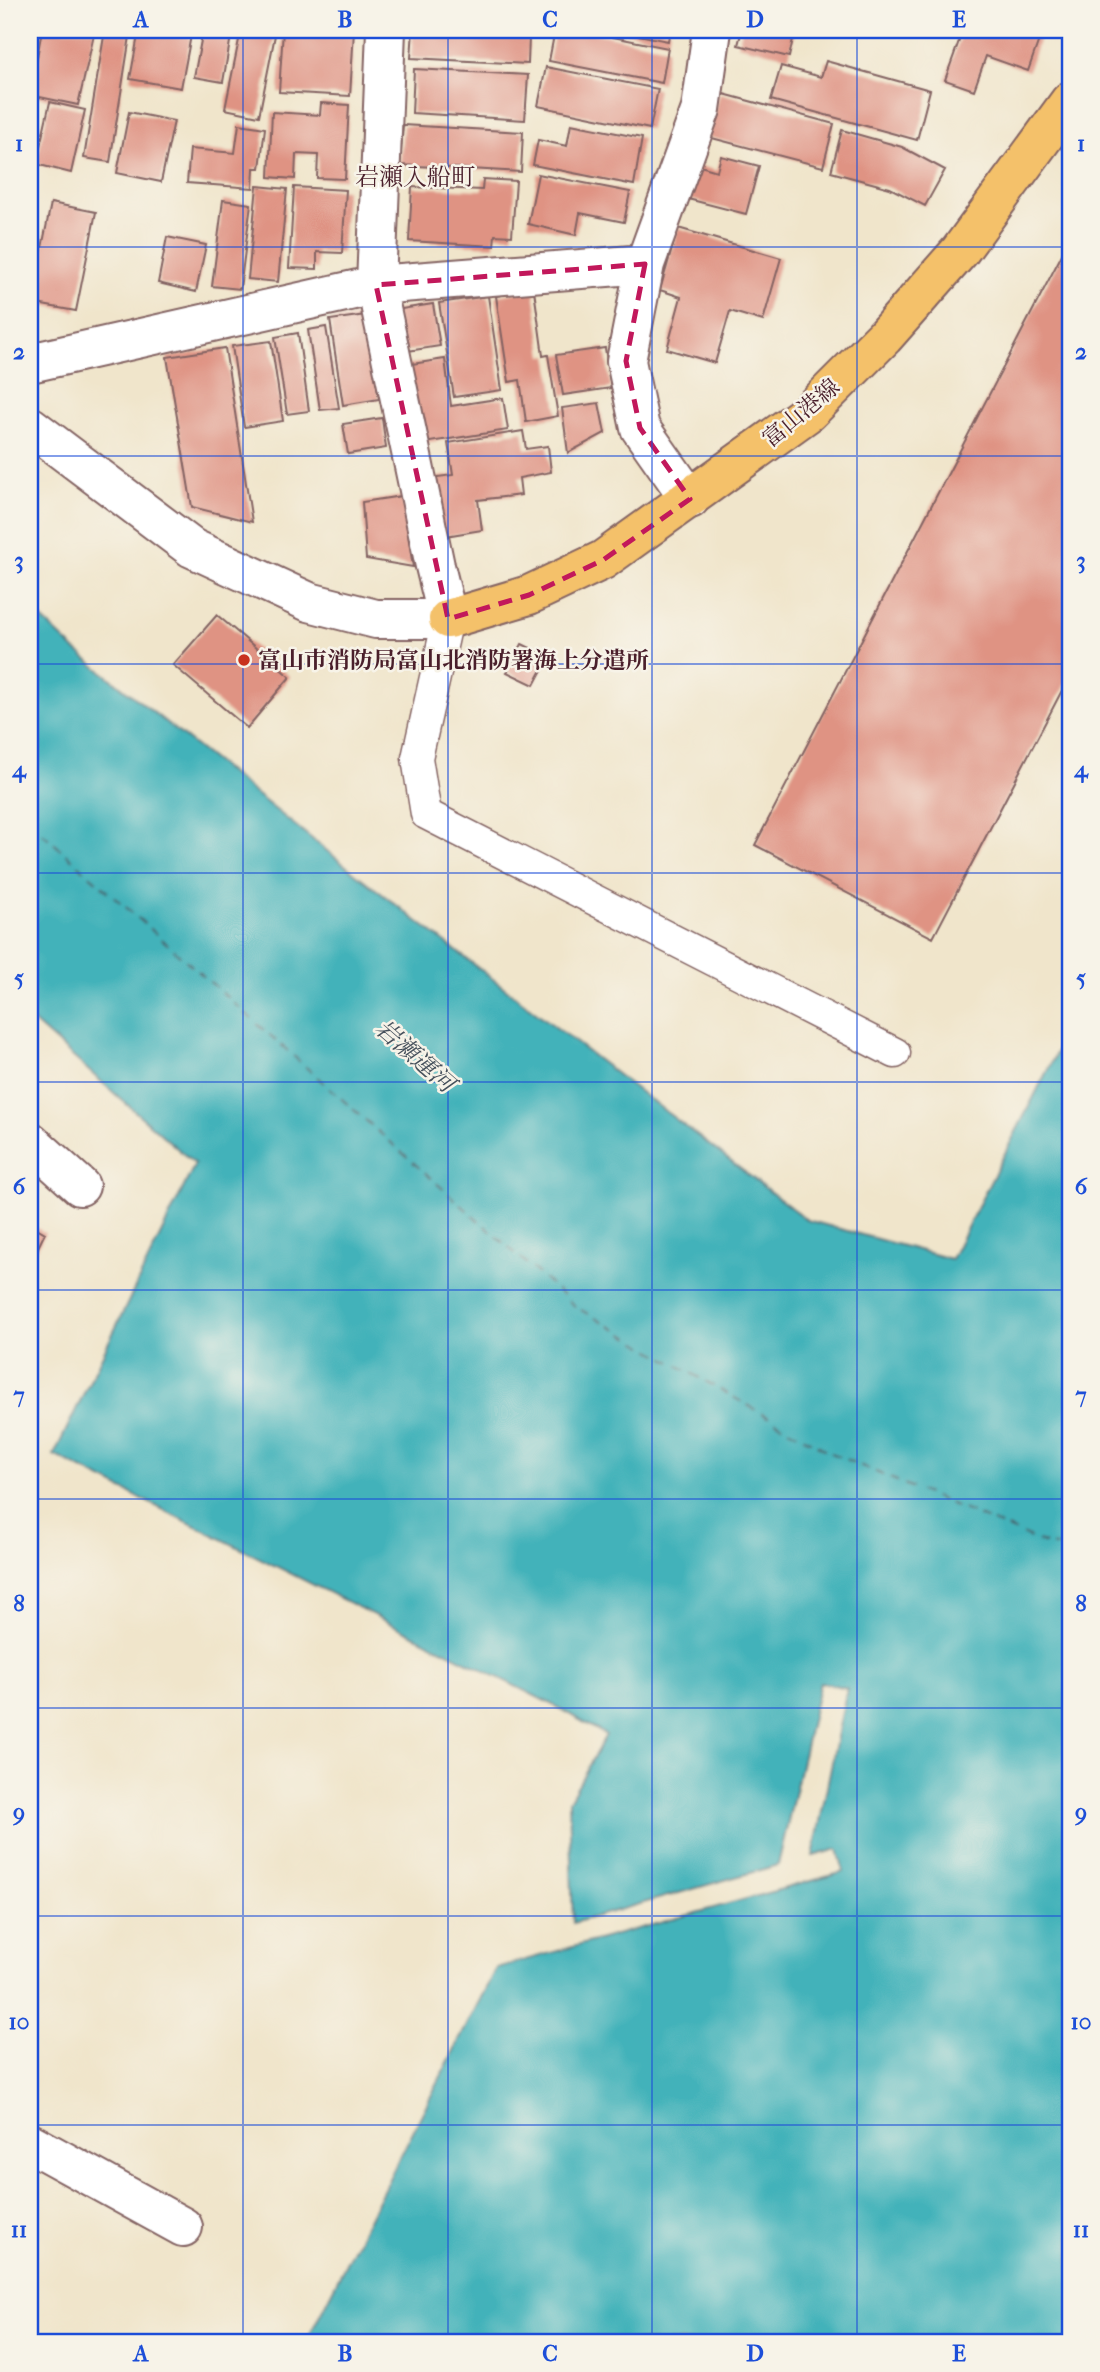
<svg xmlns="http://www.w3.org/2000/svg" width="1100" height="2372" viewBox="0 0 1100 2372" font-family="'IM FELL French Canon','Noto Serif JP',serif">
<style>
.water{fill:#42b2ba;stroke:#466872;stroke-width:2}
.lines{fill:none;stroke-linecap:round;stroke-linejoin:round}
.ferry{stroke:#47525d;stroke-width:2;stroke-dasharray:9 7;stroke-linecap:butt}
.building{fill:#df9383}
.service-casing{stroke:#846463;stroke-width:33}
.minor-casing{stroke:#846463;stroke-width:42}
.tertiary-casing{stroke:#846463;stroke-width:42}
.primary-casing{stroke:#846463;stroke-width:42}
.service{stroke:#fff;stroke-width:30}
.minor{stroke:#fff;stroke-width:38}
.tertiary{stroke:#fff;stroke-width:38}
.primary{stroke:#f4c16a;stroke-width:38}
.marked{fill:none;stroke:#c2185b;stroke-width:5;stroke-dasharray:14 9;stroke-linejoin:round}
.grid{fill:none;stroke:#1d4ed8;stroke-width:2;stroke-opacity:0.55}
.poi-dot{fill:#c8321e;stroke:#f7f3e8;stroke-width:2.5}
.labels{text-anchor:middle;dominant-baseline:central;stroke-width:5;stroke-linejoin:round;paint-order:stroke}
.street-label{font-size:23px;fill:#4a1f2b;stroke:#f7f3e8}
.poi-label{font-size:23px;font-weight:bold;fill:#4a1f2b;stroke:#f7f3e8;text-anchor:start}
.neighbourhood-label{font-size:24px;fill:#4a1f2b;stroke:#f7f3e8}
.water-label{font-size:24px;font-style:italic;fill:#47525d;stroke:#f7f3e8}
.neatline{fill:none;stroke:#1d4ed8;stroke-width:2.5}
.grid-label{font-size:23px;text-anchor:middle;font-weight:bold;fill:#1d4ed8}
</style>
<rect width="100%" height="100%" fill="#f7f3e8"/>
<filter id="ink" filterUnits="userSpaceOnUse"><feTurbulence type="fractalNoise" baseFrequency=".0143" numOctaves="2"/><feDisplacementMap in="SourceGraphic" scale="14" xChannelSelector="R" yChannelSelector="G"/><feConvolveMatrix kernelMatrix="1 2 1 2 8 2 1 2 1" color-interpolation-filters="sRGB"/></filter>
<filter id="wash" filterUnits="userSpaceOnUse"><feTurbulence type="fractalNoise" baseFrequency=".00686" numOctaves="4" result="noise"/><feDisplacementMap in="SourceGraphic" scale="28" xChannelSelector="R" yChannelSelector="G"/><feGaussianBlur stdDeviation="1.57" result="paint"/><feColorMatrix in="noise" values="0 0 0 0 0 0 0 0 0 0 0 0 0 0 0 0 0 1.4 0 .05"/><feComposite in="paint" operator="in"/></filter>
<g filter="url(#wash)">
<rect width="100%" height="100%" fill="#f0e5cb"/>
<!-- water -->
<path class="water" d="M 30,608 L 74,649 L 356,874 L 807,1220 L 951,1259 L 1070,1026 L 1070,2342 L 306,2342 L 496,1968 L 844,1872 L 838,1849 L 813,1856 L 847,1688 L 820,1682 L 778,1865 L 573,1923 L 569,1801 L 606,1735 L 553,1705 L 54,1455 L 195,1164 L 30,1019 Z"/>
<g class="lines">
<!-- ferry -->
<path class="ferry" d="M 30,822 L 576,1307 L 831,1453 L 1045,1544 L 1070,1549"/>
</g>
<g id="blocks">
<!-- building -->
<path class="building" d="M 42,30 L 95,30 L 78,105 L 30,95 Z
M 105,30 L 131,30 L 110,162 L 84,158 Z
M 139,30 L 192,30 L 181,88 L 130,79 Z
M 203,30 L 232,30 L 223,82 L 194,77 Z
M 241,30 L 276,30 L 259,116 L 225,109 Z
M 283,30 L 354,30 L 350,96 L 279,92 Z
M 413,30 L 529,36 L 528,64 L 411,58 Z
M 555,30 L 578,30 L 668,48 L 662,83 L 549,61 Z
M 614,30 L 670,30 L 668,41 Z
M 742,30 L 795,30 L 789,57 L 738,45 Z
M 963,30 L 1061,30 L 1057,40 L 1041,34 L 1028,71 L 986,56 L 974,90 L 945,80 Z
M 826,61 L 930,90 L 917,140 L 771,100 L 781,66 L 821,77 Z
M 546,67 L 658,89 L 650,129 L 538,106 Z
M 414,69 L 528,75 L 525,120 L 412,113 Z
M 720,93 L 834,124 L 823,167 L 708,137 Z
M 50,102 L 85,110 L 71,173 L 36,164 Z
M 321,103 L 349,105 L 345,179 L 317,178 L 318,155 L 296,154 L 295,179 L 269,177 L 272,112 L 320,115 Z
M 129,112 L 174,121 L 161,182 L 117,173 Z
M 239,124 L 265,128 L 260,168 L 254,168 L 253,188 L 187,183 L 190,149 L 235,153 Z
M 571,124 L 642,138 L 634,185 L 533,165 L 538,140 L 567,146 Z
M 403,125 L 523,132 L 521,172 L 400,165 Z
M 842,130 L 902,147 L 945,170 L 925,206 L 890,188 L 831,172 Z
M 721,156 L 759,166 L 746,214 L 688,199 L 697,165 L 717,171 Z
M 538,174 L 630,192 L 624,222 L 580,213 L 576,235 L 528,224 Z
M 483,179 L 516,181 L 512,236 L 495,235 L 494,246 L 409,241 L 412,187 L 482,190 Z
M 257,186 L 287,189 L 278,282 L 248,279 Z
M 294,187 L 346,190 L 342,253 L 317,252 L 317,269 L 289,268 Z
M 223,200 L 251,204 L 240,289 L 212,286 Z
M 51,203 L 96,212 L 76,311 L 31,303 Z
M 678,228 L 781,258 L 763,321 L 730,311 L 715,363 L 667,349 L 681,297 L 660,290 Z
M 167,237 L 206,245 L 196,292 L 158,283 Z
M 1070,239 L 1070,675 L 933,938 L 755,845 Z
M 534,290 L 543,356 L 548,355 L 558,416 L 526,422 L 520,380 L 509,382 L 496,296 Z
M 488,296 L 502,390 L 454,397 L 439,303 Z
M 433,304 L 440,346 L 401,352 L 395,310 Z
M 366,315 L 379,399 L 343,405 L 330,320 Z
M 326,327 L 339,408 L 320,410 L 308,330 Z
M 298,333 L 309,411 L 287,414 L 275,337 Z
M 271,341 L 283,421 L 244,427 L 232,346 Z
M 225,348 L 252,522 L 192,507 L 167,357 Z
M 605,348 L 611,388 L 563,395 L 556,355 Z
M 445,359 L 451,406 L 503,398 L 508,430 L 417,444 L 405,365 Z
M 599,403 L 605,433 L 568,453 L 562,408 Z
M 382,418 L 386,448 L 348,454 L 343,424 Z
M 523,431 L 526,449 L 548,446 L 551,472 L 519,478 L 521,495 L 478,500 L 482,530 L 439,537 L 430,478 L 453,475 L 448,443 Z
M 402,496 L 413,567 L 366,559 L 362,502 Z
M 217,615 L 290,677 L 247,728 L 173,665 Z
M 522,644 L 549,657 L 534,685 L 507,672 Z
M 30,1224 L 45,1233 L 30,1264 Z"/>
</g>
</g>
<g filter="url(#ink)">
<use href="#blocks" fill-opacity="0" stroke="#846463" stroke-width="2"/>
<g class="lines">
<!-- service casing -->
<g class="service-casing">
<path id="service" d="M 448,619 L 417,758 L 426,814 L 895,1053"/>
</g>
<!-- minor casing -->
<g class="minor-casing">
<path id="minor" d="M 386,30 L 376,285 L 435,566 L 448,619
M 30,363 L 376,285 L 645,264
M 690,499 L 640,428 L 626,361 L 645,264 L 701,109 L 712,30
M 30,1141 L 80,1186"/>
</g>
<!-- tertiary casing -->
<g class="tertiary-casing">
<path id="tertiary" d="M 30,426 L 192,548 L 309,602 L 376,619 L 448,619
M 30,2143 L 183,2227"/>
</g>
<!-- primary casing -->
<g class="primary-casing">
<path id="primary" d="M 448,619 L 529,595 L 603,560 L 809,412 L 884,337 L 960,251 L 1070,101"/>
</g>
<!-- service -->
<use href="#service" class="service"/>
<!-- minor -->
<use href="#minor" class="minor"/>
<!-- tertiary -->
<use href="#tertiary" class="tertiary"/>
<!-- primary -->
<use href="#primary" class="primary"/>
</g>
</g>
<!-- marked area -->
<path class="marked" d="M 645,264 L 626,361 L 640,428 L 690,499 L 603,560 L 529,595 L 448,619 L 376,285 Z"/>
<!-- grid -->
<path class="grid" d="M 243,30 L 243,2342M 448,30 L 448,2342M 652,30 L 652,2342M 857,30 L 857,2342M 30,247 L 1070,247M 30,456 L 1070,456M 30,664 L 1070,664M 30,873 L 1070,873M 30,1082 L 1070,1082M 30,1290 L 1070,1290M 30,1499 L 1070,1499M 30,1708 L 1070,1708M 30,1916 L 1070,1916M 30,2125 L 1070,2125"/>
<!-- markers -->
<circle class="poi-dot" cx="244" cy="660" r="7"/>
<g class="labels">
<!-- street labels -->
<g class="street-label">
<text transform="translate(801 413) rotate(-40)">富山港線</text>
</g>
<!-- poi labels -->
<g class="poi-label">
<text x="258" y="660">富山市消防局富山北消防署海上分遣所</text>
</g>
<!-- neighbourhood labels -->
<g class="neighbourhood-label">
<text x="415" y="177">岩瀬入船町</text>
</g>
<!-- water labels -->
<g class="water-label">
<text transform="translate(415 1056) rotate(41)">岩瀬運河</text>
</g>
</g>
<!-- margin -->
<rect width="1100" height="2372" fill="none" stroke="#f7f3e8" stroke-width="77"/>
<rect x="38" y="38" width="1024" height="2296" class="neatline"/>
<g class="grid-label">
<text x="141" y="27">A</text>
<text x="345" y="27">B</text>
<text x="550" y="27">C</text>
<text x="755" y="27">D</text>
<text x="959" y="27">E</text>
<text x="19" y="151">1</text>
<text x="1081" y="151">1</text>
<text x="19" y="359">2</text>
<text x="1081" y="359">2</text>
<text x="19" y="568">3</text>
<text x="1081" y="568">3</text>
<text x="19" y="777">4</text>
<text x="1081" y="777">4</text>
<text x="19" y="985">5</text>
<text x="1081" y="985">5</text>
<text x="19" y="1194">6</text>
<text x="1081" y="1194">6</text>
<text x="19" y="1403">7</text>
<text x="1081" y="1403">7</text>
<text x="19" y="1611">8</text>
<text x="1081" y="1611">8</text>
<text x="19" y="1820">9</text>
<text x="1081" y="1820">9</text>
<text x="19" y="2029">10</text>
<text x="1081" y="2029">10</text>
<text x="19" y="2237">11</text>
<text x="1081" y="2237">11</text>
<text x="141" y="2361">A</text>
<text x="345" y="2361">B</text>
<text x="550" y="2361">C</text>
<text x="755" y="2361">D</text>
<text x="959" y="2361">E</text>
</g>
</svg>
